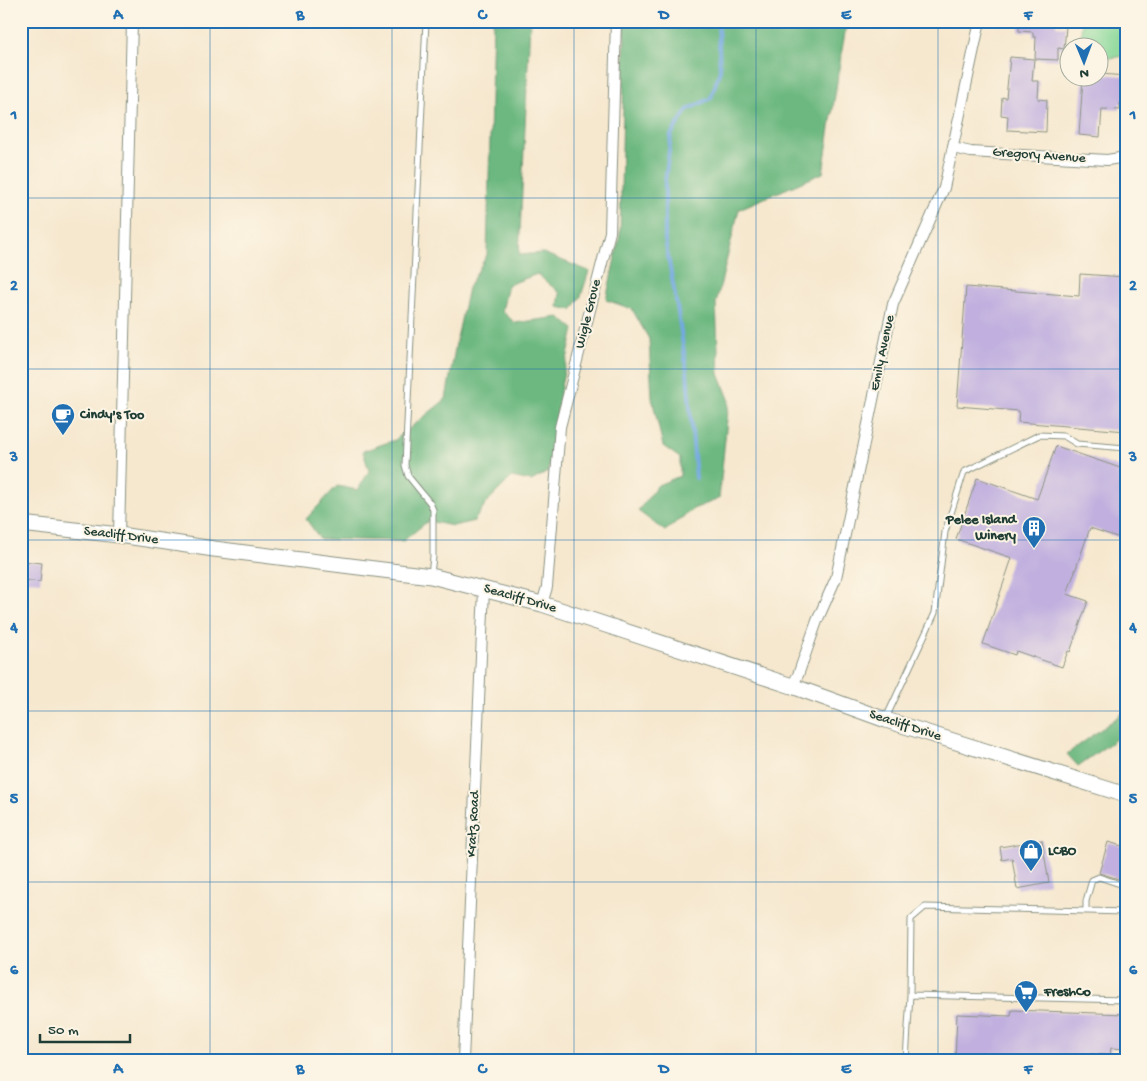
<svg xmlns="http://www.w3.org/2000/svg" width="1147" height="1081" viewBox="0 0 1147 1081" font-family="'Gochi Hand',sans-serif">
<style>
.green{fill:#86d797;stroke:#528a66}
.forest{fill:#6cb880;stroke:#467a5a}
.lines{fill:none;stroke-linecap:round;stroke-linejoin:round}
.stream{stroke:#73a9e1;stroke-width:4}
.building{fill:#c1b0df}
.service-casing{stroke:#8a9282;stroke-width:7}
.minor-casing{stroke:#8a9282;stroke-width:12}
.secondary-casing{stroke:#8a9282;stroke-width:17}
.service{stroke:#fff;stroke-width:5}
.minor{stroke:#fff;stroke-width:10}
.secondary{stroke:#fff;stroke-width:15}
.grid{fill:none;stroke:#1f6fb2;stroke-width:1;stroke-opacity:0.55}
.labels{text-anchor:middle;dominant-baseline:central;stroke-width:4;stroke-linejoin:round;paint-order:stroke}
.street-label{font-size:14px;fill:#1f3d34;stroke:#fcf5e5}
.poi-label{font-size:14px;font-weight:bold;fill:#1f3d34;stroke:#fcf5e5;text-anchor:start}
.neatline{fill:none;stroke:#1f6fb2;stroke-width:2}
.grid-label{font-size:16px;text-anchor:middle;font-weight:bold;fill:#1f6fb2}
</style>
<rect width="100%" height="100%" fill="#fcf5e5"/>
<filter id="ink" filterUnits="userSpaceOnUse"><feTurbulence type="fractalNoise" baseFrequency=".02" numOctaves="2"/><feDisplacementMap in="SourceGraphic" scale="10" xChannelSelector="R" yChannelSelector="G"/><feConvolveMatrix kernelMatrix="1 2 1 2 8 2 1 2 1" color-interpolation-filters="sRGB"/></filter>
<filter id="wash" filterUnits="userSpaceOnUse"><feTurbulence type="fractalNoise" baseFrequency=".0096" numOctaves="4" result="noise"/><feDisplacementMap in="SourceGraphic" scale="20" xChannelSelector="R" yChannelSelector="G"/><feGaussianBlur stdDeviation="1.12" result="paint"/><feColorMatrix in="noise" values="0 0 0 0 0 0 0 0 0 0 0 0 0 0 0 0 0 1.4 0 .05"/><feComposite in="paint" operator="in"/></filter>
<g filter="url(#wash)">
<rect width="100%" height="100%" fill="#f6e8cf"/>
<!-- green -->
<path class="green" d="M 1082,21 L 1126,21 L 1126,56 L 1100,59 L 1100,48 L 1080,47 Z"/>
<!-- forest -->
<path class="forest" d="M 493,21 L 530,21 L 519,255 L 543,253 L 589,271 L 581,296 L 572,310 L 558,307 L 560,293 L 537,274 L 508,285 L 502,311 L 515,323 L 559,317 L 574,329 L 562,381 L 548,472 L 531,481 L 512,477 L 486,503 L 474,521 L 453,526 L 428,521 L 403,541 L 320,539 L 306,519 L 337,486 L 358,490 L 369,471 L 363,451 L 395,440 L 446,399 L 456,343 L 468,288 L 487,255 Z
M 625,21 L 847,21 L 841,56 L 823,173 L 739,209 L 716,303 L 719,374 L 729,399 L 719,499 L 693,509 L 665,531 L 638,511 L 658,485 L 680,476 L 680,458 L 663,446 L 652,398 L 649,339 L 632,309 L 606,300 L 620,235 Z
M 1126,711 L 1126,732 L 1078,766 L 1067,754 Z"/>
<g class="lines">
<!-- stream -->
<path class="stream" d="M 696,478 L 687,372 L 677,306 L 665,240 L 665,182 L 671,135 L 687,110 L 711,98 L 720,70 L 718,21"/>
</g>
<g id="blocks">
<!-- building -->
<path class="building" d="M 1019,21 L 1057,21 L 1056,26 L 1066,27 L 1064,49 L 1058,48 L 1058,60 L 1035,59 L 1036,37 L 1033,37 L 1033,32 L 1019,31 Z
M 1010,57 L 1034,59 L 1032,81 L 1039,81 L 1038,99 L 1047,100 L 1046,132 L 1007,130 L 1008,116 L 1001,115 L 1002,97 L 1006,98 Z
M 1100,74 L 1126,76 L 1126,103 L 1120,103 L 1120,110 L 1102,109 L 1100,137 L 1079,135 L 1083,78 L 1100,78 Z
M 1080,274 L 1126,277 L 1126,431 L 1018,422 L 1019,411 L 957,406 L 966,287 L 1079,296 Z
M 1056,446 L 1126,470 L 1126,540 L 1090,528 L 1067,594 L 1088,601 L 1070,652 L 1068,651 L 1062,667 L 1016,651 L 1015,655 L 983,644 L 1012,558 L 956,539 L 977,478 L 1037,499 Z
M 21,561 L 42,563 L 40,582 L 21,580 Z
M 1042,840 L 1049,883 L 1017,889 L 1012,858 L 1002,860 L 1000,847 Z
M 1108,842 L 1126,847 L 1126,881 L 1099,873 Z
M 1012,1010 L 1126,1014 L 1126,1049 L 1111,1048 L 1110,1055 L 1090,1054 L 1090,1060 L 955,1060 L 957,1014 L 1011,1016 Z"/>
</g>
</g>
<g filter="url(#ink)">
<use href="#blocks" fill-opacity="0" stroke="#8a9282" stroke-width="1"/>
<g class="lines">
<!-- service casing -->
<g class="service-casing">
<path id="service" d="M 426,21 L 405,465 L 408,476 L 430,503 L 433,510 L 433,557 L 431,574
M 886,718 L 935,613 L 945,532 L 964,472 L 1039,435 L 1064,436 L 1077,444 L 1126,448
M 1086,911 L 1086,901 L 1092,880 L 1099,877 L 1126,886
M 910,995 L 1126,1000
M 906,1060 L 910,995 L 911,919 L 925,907 L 1126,912"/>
</g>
<!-- minor casing -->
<g class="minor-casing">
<path id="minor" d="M 953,148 L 971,152 L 1107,160 L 1126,157
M 119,535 L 132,21
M 542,604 L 547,587 L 560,427 L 610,232 L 616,21
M 792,686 L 798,675 L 817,621 L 836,578 L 893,304 L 944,188 L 980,21
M 463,1060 L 484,589"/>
</g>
<!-- secondary casing -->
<g class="secondary-casing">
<path id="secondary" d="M 21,524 L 119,535 L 214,549 L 431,576 L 542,604 L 792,686 L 886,720 L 1126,795"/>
</g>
<!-- service -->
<use href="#service" class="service"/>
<!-- minor -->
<use href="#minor" class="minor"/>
<!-- secondary -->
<use href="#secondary" class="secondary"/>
</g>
</g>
<!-- grid -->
<path class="grid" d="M 210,21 L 210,1060M 392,21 L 392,1060M 574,21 L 574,1060M 756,21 L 756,1060M 938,21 L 938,1060M 21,198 L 1126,198M 21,369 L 1126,369M 21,540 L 1126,540M 21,711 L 1126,711M 21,882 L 1126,882"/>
<!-- icons -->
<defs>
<g id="cafe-pin" transform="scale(1.25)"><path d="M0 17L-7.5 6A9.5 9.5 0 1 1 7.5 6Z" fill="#1f6fb2" stroke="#fcf5e5"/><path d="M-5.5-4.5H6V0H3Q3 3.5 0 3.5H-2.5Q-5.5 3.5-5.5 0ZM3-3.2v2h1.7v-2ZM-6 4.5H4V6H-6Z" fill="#fff"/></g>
<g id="building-pin" transform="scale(1.25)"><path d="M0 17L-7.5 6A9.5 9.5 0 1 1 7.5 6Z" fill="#1f6fb2" stroke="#fcf5e5"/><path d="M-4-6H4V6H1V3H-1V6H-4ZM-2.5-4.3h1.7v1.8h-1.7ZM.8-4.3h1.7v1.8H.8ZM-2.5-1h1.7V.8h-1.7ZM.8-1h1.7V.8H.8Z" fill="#fff"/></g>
<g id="shop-pin" transform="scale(1.25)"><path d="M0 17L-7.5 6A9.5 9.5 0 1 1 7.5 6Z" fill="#1f6fb2" stroke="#fcf5e5"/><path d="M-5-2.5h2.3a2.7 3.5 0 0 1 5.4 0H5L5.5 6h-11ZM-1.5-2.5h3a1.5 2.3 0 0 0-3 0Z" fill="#fff"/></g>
<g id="supermarket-pin" transform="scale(1.25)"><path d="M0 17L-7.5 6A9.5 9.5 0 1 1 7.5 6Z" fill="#1f6fb2" stroke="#fcf5e5"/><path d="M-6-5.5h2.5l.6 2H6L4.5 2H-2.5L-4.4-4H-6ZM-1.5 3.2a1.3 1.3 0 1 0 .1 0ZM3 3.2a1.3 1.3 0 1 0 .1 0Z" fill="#fff"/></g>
</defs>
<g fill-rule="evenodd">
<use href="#cafe-pin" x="63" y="415"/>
<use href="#building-pin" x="1034" y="528"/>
<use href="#shop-pin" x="1031" y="851"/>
<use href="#supermarket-pin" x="1026" y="992"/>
</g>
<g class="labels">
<!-- street labels -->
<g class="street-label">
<text transform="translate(1039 156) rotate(4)">Gregory Avenue</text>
<text transform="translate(589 314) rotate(-76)">Wigle Grove</text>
<text transform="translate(883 353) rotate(-78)">Emily Avenue</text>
<text transform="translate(121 536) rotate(7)">Seacliff Drive</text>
<text transform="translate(520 599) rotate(16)">Seacliff Drive</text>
<text transform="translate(905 726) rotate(18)">Seacliff Drive</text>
<text transform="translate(474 824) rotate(-87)">Kratz Road</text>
</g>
<!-- poi labels -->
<g class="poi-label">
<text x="80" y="415">Cindy's Too</text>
<text x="1016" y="520" text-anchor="end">Pelee Island<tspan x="1016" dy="16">Winery</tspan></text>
<text x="1048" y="851">LCBO</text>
<text x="1044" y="992">FreshCo</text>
</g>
</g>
<!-- margin -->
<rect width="1147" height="1081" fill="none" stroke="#fcf5e5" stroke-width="55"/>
<!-- north arrow -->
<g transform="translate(1084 62) rotate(179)"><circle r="24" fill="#fcf5e5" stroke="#a4ab9e"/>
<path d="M0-4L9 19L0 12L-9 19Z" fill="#1f6fb2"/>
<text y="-8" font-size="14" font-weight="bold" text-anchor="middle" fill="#1f3d34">N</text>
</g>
<!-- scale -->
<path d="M40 1034v8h90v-8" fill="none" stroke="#1f3d34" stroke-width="2.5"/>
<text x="48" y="1034" font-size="15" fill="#1f3d34" stroke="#fcf5e5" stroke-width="4" paint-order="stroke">50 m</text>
<rect x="28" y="28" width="1092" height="1026" class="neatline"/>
<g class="grid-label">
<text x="118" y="19">A</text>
<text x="300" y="19">B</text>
<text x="482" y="19">C</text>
<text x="664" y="19">D</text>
<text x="846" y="19">E</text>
<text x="1028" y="19">F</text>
<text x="14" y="119">1</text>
<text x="1133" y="119">1</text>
<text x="14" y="290">2</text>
<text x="1133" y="290">2</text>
<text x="14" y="461">3</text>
<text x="1133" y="461">3</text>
<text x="14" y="632">4</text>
<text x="1133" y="632">4</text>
<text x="14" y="803">5</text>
<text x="1133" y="803">5</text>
<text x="14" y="974">6</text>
<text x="1133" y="974">6</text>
<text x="118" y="1073">A</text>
<text x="300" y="1073">B</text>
<text x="482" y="1073">C</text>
<text x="664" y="1073">D</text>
<text x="846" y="1073">E</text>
<text x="1028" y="1073">F</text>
</g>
</svg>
